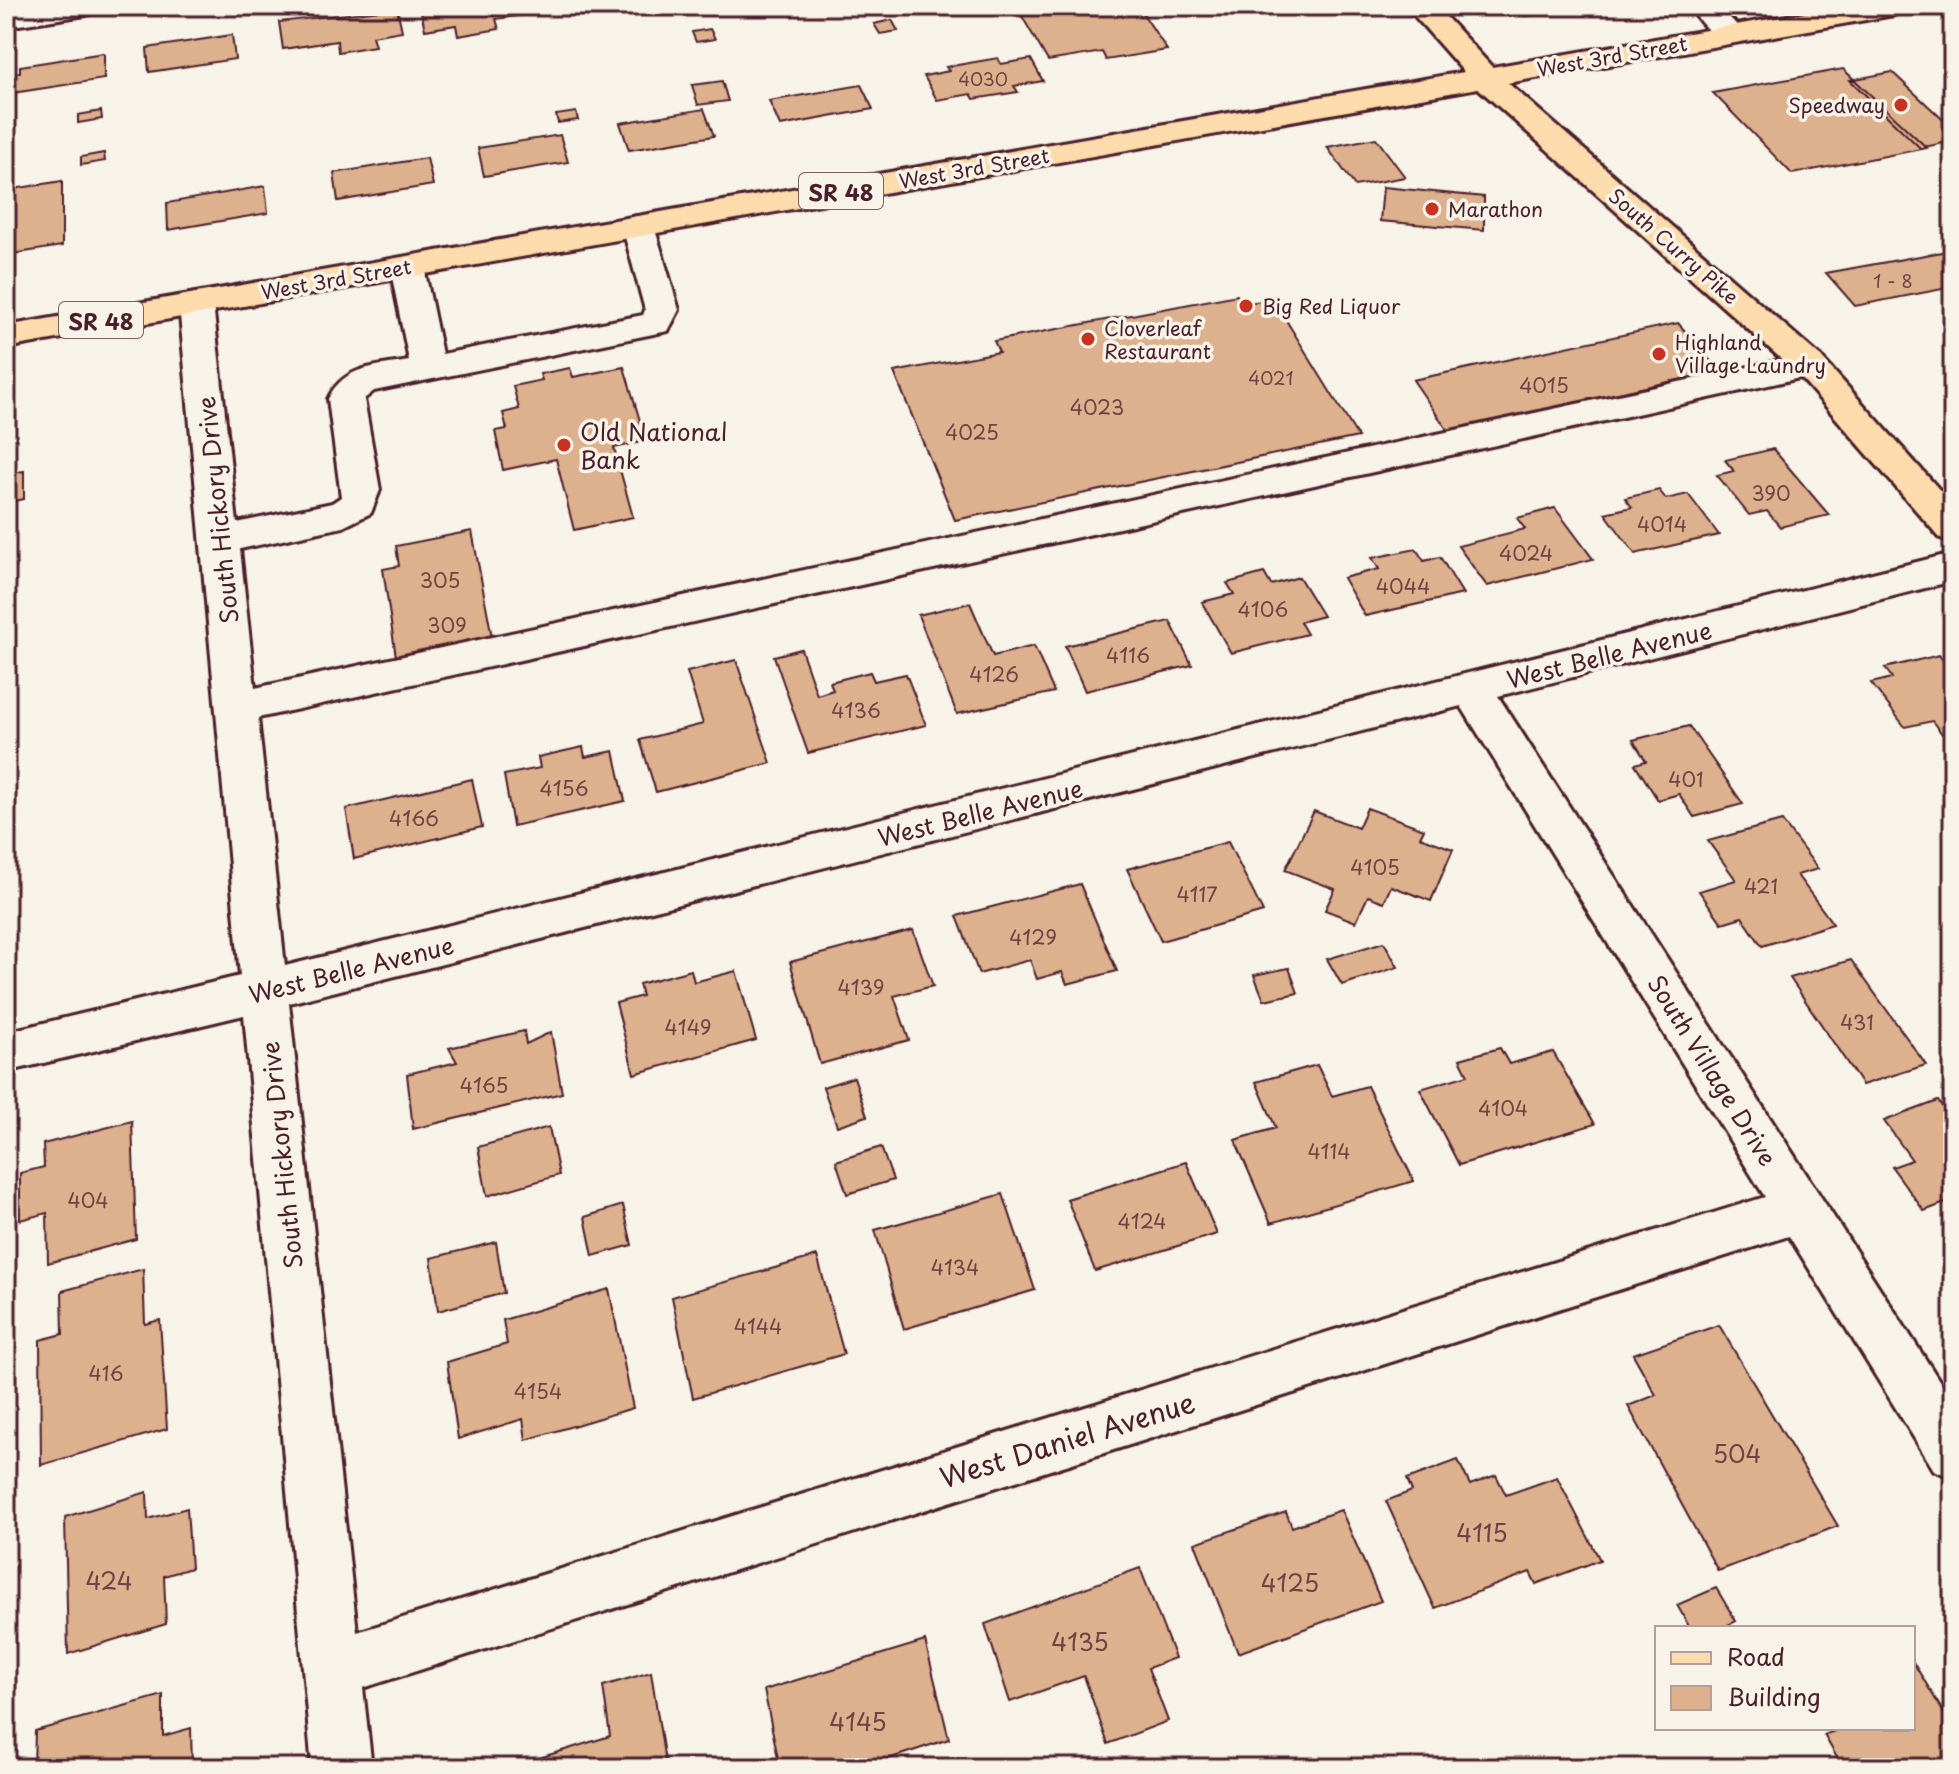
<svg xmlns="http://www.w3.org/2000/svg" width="1959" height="1774" viewBox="0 0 1959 1774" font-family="'Playpen Sans',sans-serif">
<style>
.building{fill:#ddb08e;stroke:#4a1f2b;stroke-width:2}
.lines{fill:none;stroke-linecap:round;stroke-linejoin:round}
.minor-casing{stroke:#4a1f2b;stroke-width:6}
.major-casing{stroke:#4a1f2b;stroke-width:6}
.minor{fill:#f7f3e8;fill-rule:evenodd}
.major{fill:#fcdcac;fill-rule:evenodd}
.poi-dot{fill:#c8321e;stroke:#f7f3e8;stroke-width:3}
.labels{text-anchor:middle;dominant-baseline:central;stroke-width:7;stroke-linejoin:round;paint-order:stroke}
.far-number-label{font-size:18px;fill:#6f4344}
.far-street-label{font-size:20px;fill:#4a1f2b;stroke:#f7f3e8}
.far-poi-label{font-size:20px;fill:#4a1f2b;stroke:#f7f3e8;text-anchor:start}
.number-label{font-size:20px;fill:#6f4344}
.shield{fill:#f7f3e8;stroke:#7e5f64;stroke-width:2}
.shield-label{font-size:22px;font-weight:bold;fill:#4a1f2b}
.poi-label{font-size:24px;fill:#4a1f2b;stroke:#f7f3e8;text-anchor:start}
.street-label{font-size:24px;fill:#4a1f2b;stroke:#f7f3e8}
.near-number-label{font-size:24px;fill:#6f4344}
.near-street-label{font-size:28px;fill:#4a1f2b;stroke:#f7f3e8}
</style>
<rect width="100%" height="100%" fill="#f7f3e8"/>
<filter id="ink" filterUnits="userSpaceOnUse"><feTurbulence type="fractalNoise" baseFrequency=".0125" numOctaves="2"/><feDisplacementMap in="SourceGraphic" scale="16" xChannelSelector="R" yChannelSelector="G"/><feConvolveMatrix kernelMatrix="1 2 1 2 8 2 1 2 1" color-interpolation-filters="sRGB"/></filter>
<g filter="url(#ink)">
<!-- building -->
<path class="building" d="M 420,6 L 537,6 L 539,13 L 496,19 L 499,29 L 458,36 L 456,25 L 425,30 Z
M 1016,6 L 1138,6 L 1167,50 L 1106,60 L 1102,52 L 1048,61 Z
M 1490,6 L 1586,6 L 1526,16 Z
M 397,8 L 402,31 L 372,36 L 375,46 L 338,52 L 337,41 L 283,49 L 279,22 Z
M 892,20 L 898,31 L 880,34 L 874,24 Z
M 710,29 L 715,39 L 696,42 L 692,32 Z
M 232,35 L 235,59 L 149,72 L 147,48 Z
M 104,53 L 104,79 L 6,94 L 6,74 L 20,72 L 20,66 Z
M 998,58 L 1001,64 L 1031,59 L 1043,81 L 1014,86 L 1018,92 L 974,99 L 971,94 L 937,100 L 924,76 L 949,71 L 946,67 Z
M 1843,69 L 1927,148 L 1792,174 L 1713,93 Z
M 1892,72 L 1953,129 L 1953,141 L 1920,148 L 1850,80 Z
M 722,81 L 728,101 L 698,105 L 692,85 Z
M 861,85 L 873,109 L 780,126 L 769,101 Z
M 704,109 L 714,136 L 629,150 L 620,123 Z
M 101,111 L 102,119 L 78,123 L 78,115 Z
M 576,112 L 578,120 L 558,123 L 556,115 Z
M 560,135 L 568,162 L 484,176 L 478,148 Z
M 1376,138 L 1405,177 L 1355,186 L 1327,147 Z
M 104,153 L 105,161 L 81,165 L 81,157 Z
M 427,158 L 433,185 L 338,201 L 334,173 Z
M 62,181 L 62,246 L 6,255 L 7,190 Z
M 265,186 L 268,213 L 168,230 L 167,203 Z
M 1383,187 L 1484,197 L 1484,230 L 1380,221 Z
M 1953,250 L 1953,287 L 1855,306 L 1826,273 Z
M 1237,295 L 1243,304 L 1273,299 L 1358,437 L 955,520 L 894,372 L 999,352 L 994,341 Z
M 1678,323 L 1719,371 L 1448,431 L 1413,380 Z
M 624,367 L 646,441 L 614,448 L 633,517 L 574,530 L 556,459 L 503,470 L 495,431 L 507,429 L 503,413 L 519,409 L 513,386 L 542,380 L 540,374 L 570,368 L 573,377 Z
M 1773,449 L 1829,515 L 1780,527 L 1767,511 L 1749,515 L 1717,475 L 1734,471 L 1725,460 Z
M 24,471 L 24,499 L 9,502 L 6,584 L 6,474 Z
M 1659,490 L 1666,499 L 1688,494 L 1719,535 L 1635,554 L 1605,513 L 1632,507 L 1625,498 Z
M 1555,508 L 1593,559 L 1487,586 L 1458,546 L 1525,529 L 1517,518 Z
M 472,531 L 492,637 L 396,657 L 383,569 L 399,566 L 396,546 Z
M 1416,549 L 1424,561 L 1440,557 L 1463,594 L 1365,616 L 1343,578 L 1379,569 L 1372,558 Z
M 1264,573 L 1271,585 L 1299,577 L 1323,616 L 1300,622 L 1307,634 L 1231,653 L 1202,602 L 1234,594 L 1227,583 Z
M 970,603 L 993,656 L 1034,646 L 1054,692 L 957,714 L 918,615 Z
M 1170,621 L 1192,665 L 1085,691 L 1065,646 Z
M 801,649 L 817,695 L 833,690 L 830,682 L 870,672 L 874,681 L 906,674 L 926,725 L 808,753 L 774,656 Z
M 1939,655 L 1953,672 L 1953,748 L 1932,721 L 1905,727 L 1871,683 L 1892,678 L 1885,668 Z
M 736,660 L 771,763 L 656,792 L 640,740 L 703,724 L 687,672 Z
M 1689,726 L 1743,804 L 1694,817 L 1679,794 L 1658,800 L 1635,764 L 1646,761 L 1633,740 Z
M 583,747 L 585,757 L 614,751 L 625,801 L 513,826 L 504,775 L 540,768 L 538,757 Z
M 472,779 L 482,827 L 354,859 L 346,809 Z
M 1367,808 L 1424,829 L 1420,837 L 1453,849 L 1431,901 L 1391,886 L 1384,902 L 1368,896 L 1356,922 L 1325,910 L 1335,889 L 1285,870 L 1314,811 L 1358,828 Z
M 1782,821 L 1818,869 L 1797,875 L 1833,924 L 1762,946 L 1742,917 L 1722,923 L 1699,891 L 1736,880 L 1708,841 Z
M 1228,842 L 1263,912 L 1161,941 L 1127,869 Z
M 1080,884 L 1117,971 L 1067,984 L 1062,972 L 1037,979 L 1030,960 L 979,974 L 957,916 Z
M 913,930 L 933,986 L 894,996 L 909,1040 L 820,1064 L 790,962 Z
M 1384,942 L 1398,967 L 1342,985 L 1327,959 Z
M 1851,960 L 1926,1065 L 1862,1085 L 1790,978 Z
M 1289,968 L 1298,993 L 1264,1000 L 1254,975 Z
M 691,970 L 694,982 L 736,971 L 756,1040 L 634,1074 L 616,1003 L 642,996 L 639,984 Z
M 524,1031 L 526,1044 L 551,1032 L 562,1093 L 413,1129 L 407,1074 L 457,1062 L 449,1048 Z
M 1500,1048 L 1509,1064 L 1553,1052 L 1595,1124 L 1459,1165 L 1420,1089 L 1468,1075 L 1460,1059 Z
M 1317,1065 L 1332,1096 L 1367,1086 L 1414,1181 L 1271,1223 L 1235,1140 L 1276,1128 L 1256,1082 Z
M 854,1077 L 867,1116 L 837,1126 L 823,1087 Z
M 1938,1101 L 1953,1120 L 1953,1214 L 1945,1203 L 1924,1211 L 1892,1167 L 1912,1160 L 1884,1121 Z
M 132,1121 L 136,1239 L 48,1263 L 47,1213 L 20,1220 L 20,1173 L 44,1167 L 43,1144 Z
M 549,1127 L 559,1175 L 487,1196 L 478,1147 Z
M 881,1147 L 893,1180 L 847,1194 L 836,1161 Z
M 1186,1162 L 1217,1234 L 1095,1271 L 1067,1199 Z
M 1003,1194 L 1035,1290 L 904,1329 L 875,1230 Z
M 623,1205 L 632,1245 L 593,1256 L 585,1217 Z
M 496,1242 L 504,1293 L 438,1311 L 431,1258 Z
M 817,1256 L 844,1354 L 693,1398 L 672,1297 Z
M 143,1269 L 145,1324 L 160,1320 L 167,1429 L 41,1465 L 40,1340 L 63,1334 L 62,1291 Z
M 609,1289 L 633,1408 L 526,1440 L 523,1419 L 458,1439 L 447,1362 L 507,1344 L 503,1320 Z
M 1719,1325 L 1838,1526 L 1718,1571 L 1628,1406 L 1656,1395 L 1633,1354 Z
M 1458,1460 L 1470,1485 L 1496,1475 L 1506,1495 L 1557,1477 L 1600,1560 L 1536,1584 L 1530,1572 L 1435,1608 L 1386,1501 L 1412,1491 L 1407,1479 Z
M 147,1492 L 148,1519 L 187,1508 L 191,1568 L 164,1576 L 166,1624 L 68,1654 L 65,1517 Z
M 1341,1510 L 1381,1601 L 1238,1653 L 1195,1543 L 1286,1512 L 1292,1527 Z
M 1140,1568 L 1175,1658 L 1148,1668 L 1168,1721 L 1108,1744 L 1084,1676 L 1010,1702 L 985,1624 Z
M 1716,1588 L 1736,1621 L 1722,1628 L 1690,1628 L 1677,1605 Z
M 925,1641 L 949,1739 L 870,1765 L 871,1768 L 780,1768 L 764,1690 Z
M 1913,1662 L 1953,1728 L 1953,1768 L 1843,1768 L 1824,1735 L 1842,1728 L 1913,1728 Z
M 651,1672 L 666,1768 L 507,1768 L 610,1736 L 603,1686 Z
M 163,1695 L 163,1736 L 191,1728 L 192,1768 L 34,1768 L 35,1731 Z"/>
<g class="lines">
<!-- minor casing -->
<g class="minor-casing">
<path id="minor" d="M 28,6 L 100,6 L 96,12 L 86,15 L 6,27 L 6,9 Z
M 1689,6 L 1719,6 L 1746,35 L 1741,41 C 1718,47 1701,24 1689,6 Z
M 638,216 L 650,219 L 654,226 L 679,310 L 668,331 L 374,391 L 364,399 L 380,490 L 371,513 L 343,527 L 240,549 L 255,688 L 1809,354 L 1821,357 L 1826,365 L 1821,373 L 1809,376 L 258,718 L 285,966 L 1953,553 L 1953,581 L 1498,696 L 1953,1402 L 1953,1478 L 1934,1470 L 1789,1236 L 363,1688 L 372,1768 L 312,1768 L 244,1015 L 6,1072 L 6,1032 L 240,976 L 179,304 L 184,296 L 196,293 L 208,296 L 213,304 L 237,523 L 332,503 L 341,497 L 328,399 C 344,365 376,367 409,361 L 390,267 L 395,260 L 407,257 L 419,260 L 424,267 L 442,354 L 643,315 L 645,310 L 622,226 L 626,219 ZM 1461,706 L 1765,1197 L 357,1632 L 289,1003 Z"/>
</g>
<!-- major casing -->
<g class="major-casing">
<path id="major" d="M 1406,6 L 1436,6 L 1492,67 L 1845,6 L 1908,6 L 1904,12 L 1894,15 L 1508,83 L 1821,357 L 1953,505 L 1953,542 L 1940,538 L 1797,373 L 1478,88 L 6,348 L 6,326 L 1464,72 Z"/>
</g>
<!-- minor -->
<use href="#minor" class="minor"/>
<!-- major -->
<use href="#major" class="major"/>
</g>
</g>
<!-- markers -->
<g class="poi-dot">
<circle cx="1901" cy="105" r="8"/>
<circle cx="1432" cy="209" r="8"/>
<circle cx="1246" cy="306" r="8"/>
<circle cx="1088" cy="339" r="8"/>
<circle cx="1659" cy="354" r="8"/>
<circle cx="564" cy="445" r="8"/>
</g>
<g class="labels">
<!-- far-number labels -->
<g class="far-number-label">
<text x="983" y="78">4030</text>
<text x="1893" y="280">1 - 8</text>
<text x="1271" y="377">4021</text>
</g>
<!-- far-street labels -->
<g class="far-street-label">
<text transform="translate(1612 56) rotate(-10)">West 3rd Street</text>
<text transform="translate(974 168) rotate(-10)">West 3rd Street</text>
<text transform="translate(1674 246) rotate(41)">South Curry Pike</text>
<text transform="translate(336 279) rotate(-10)">West 3rd Street</text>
</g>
<!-- far-poi labels -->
<g class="far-poi-label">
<text x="1885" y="105" text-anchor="end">Speedway</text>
<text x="1448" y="209">Marathon</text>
<text x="1262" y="306">Big Red Liquor</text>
<text x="1104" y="328">Cloverleaf<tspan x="1104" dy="23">Restaurant</tspan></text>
<text x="1675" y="342">Highland<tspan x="1675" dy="23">Village Laundry</tspan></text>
</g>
<!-- number labels -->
<g class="number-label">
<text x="1544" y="385">4015</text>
<text x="1097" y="407">4023</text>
<text x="972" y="432">4025</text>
<text x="1771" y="493">390</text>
<text x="1662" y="524">4014</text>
<text x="1526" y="553">4024</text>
<text x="440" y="580">305</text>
<text x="1403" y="586">4044</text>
<text x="1263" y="609">4106</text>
<text x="447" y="625">309</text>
<text x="1128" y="655">4116</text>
<text x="994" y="674">4126</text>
<text x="856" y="710">4136</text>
<text x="1686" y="779">401</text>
<text x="564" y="788">4156</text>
<text x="414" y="818">4166</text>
<text x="1375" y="867">4105</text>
<text x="1761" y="886">421</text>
<text x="1197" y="894">4117</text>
<text x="1033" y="937">4129</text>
<text x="861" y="987">4139</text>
<text x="1857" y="1022">431</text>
<text x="688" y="1027">4149</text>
<text x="484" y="1085">4165</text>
<text x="1503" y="1108">4104</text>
<text x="1329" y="1151">4114</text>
<text x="88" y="1200">404</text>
<text x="1142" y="1221">4124</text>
<text x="955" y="1267">4134</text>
<text x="758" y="1326">4144</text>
<text x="106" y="1373">416</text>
<text x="538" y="1391">4154</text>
</g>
<!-- shield labels -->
<g class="shield">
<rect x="799" y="173" width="84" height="36" rx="6"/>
<rect x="59" y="302" width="84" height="36" rx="6"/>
</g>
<g class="shield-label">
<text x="841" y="191">SR 48</text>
<text x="101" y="320">SR 48</text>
</g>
<!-- poi labels -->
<g class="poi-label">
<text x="580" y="431">Old National<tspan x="580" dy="28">Bank</tspan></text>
</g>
<!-- street labels -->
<g class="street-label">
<text transform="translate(217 510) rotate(-96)">South Hickory Drive</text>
<text transform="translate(1609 654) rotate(-14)">West Belle Avenue</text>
<text transform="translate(980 812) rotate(-14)">West Belle Avenue</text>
<text transform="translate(351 969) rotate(-14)">West Belle Avenue</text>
<text transform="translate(1713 1070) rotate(58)">South Village Drive</text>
<text transform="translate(281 1155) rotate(-96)">South Hickory Drive</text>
</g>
<!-- near-number labels -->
<g class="near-number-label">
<text x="1737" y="1453">504</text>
<text x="1482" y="1532">4115</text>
<text x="109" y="1580">424</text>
<text x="1290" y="1582">4125</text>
<text x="1080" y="1641">4135</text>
<text x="858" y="1721">4145</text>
</g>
<!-- near-street labels -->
<g class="near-street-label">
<text transform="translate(1067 1439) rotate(-17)">West Daniel Avenue</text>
</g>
</g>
<!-- margin -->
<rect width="1959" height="1774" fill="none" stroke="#f7f3e8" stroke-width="32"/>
<rect x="16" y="16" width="1927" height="1742" fill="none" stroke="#4a1f2b" stroke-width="3" filter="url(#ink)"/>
<!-- legend -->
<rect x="1655" y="1626" width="260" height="104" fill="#f7f3e8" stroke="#b29e9c" stroke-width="2"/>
<rect x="1671" y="1652" width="40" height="12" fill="#fcdcac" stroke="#b29e9c" stroke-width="2"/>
<text x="1727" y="1666" font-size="24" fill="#4a1f2b">Road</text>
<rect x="1671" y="1686" width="40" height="24" fill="#ddb08e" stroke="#b29e9c" stroke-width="2"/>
<text x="1727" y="1706" font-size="24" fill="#4a1f2b">Building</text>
</svg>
